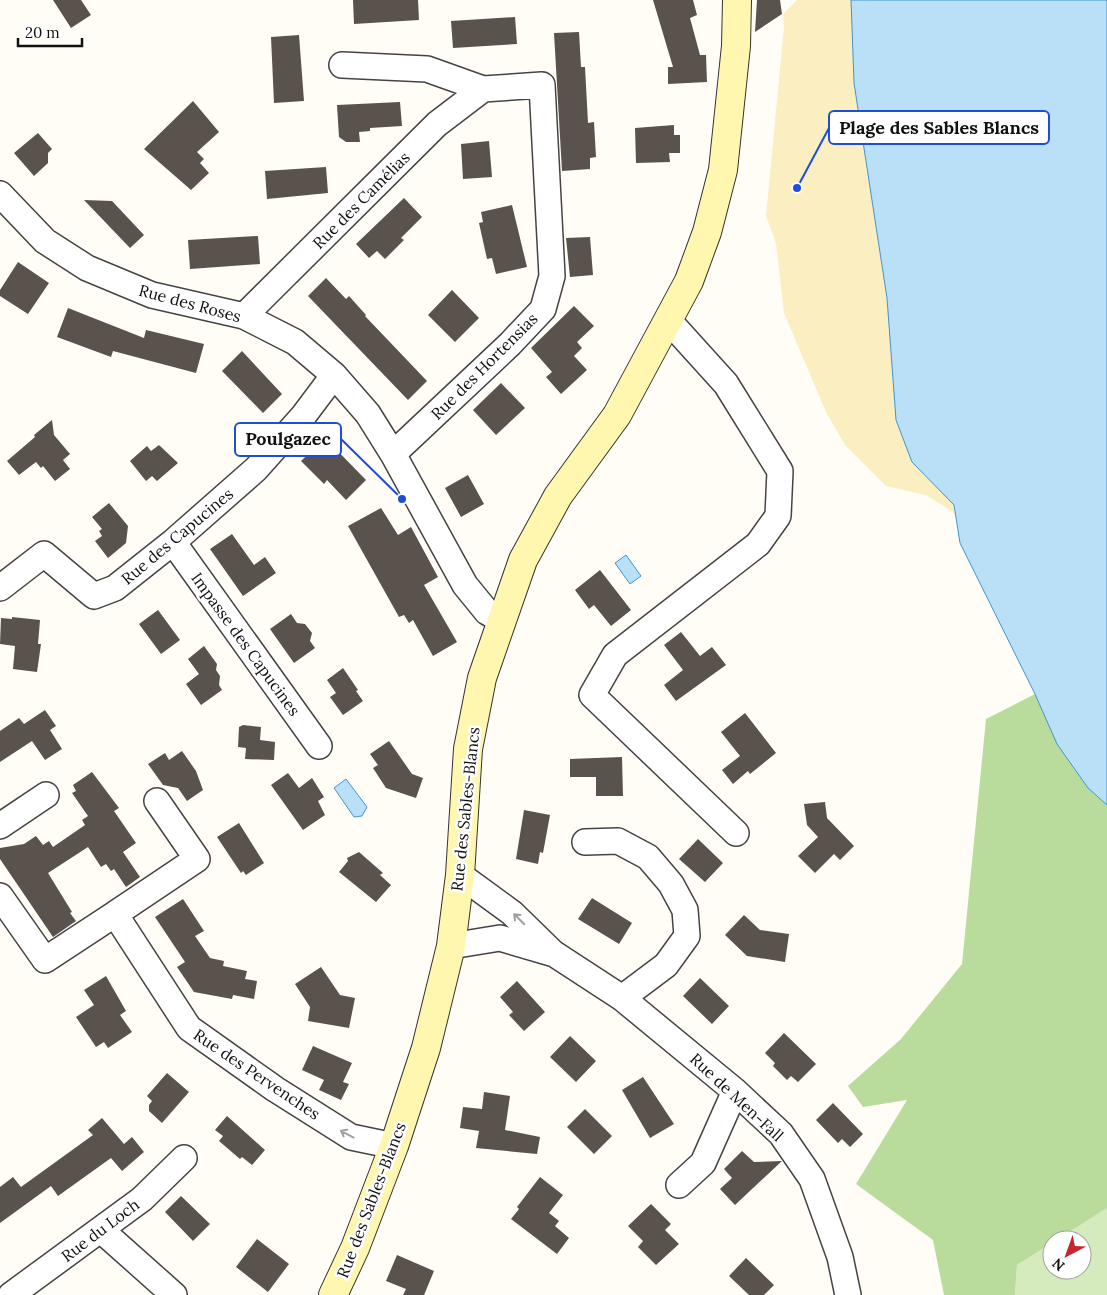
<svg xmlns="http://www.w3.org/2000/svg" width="1107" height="1295" viewBox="0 0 1107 1295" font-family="Lora,serif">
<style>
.green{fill:#d5ebbd}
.forest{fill:#b9dc9c}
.sand{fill:#fbeec1}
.water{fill:#b9e0f7;stroke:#3f96cf}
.building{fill:#5a524d}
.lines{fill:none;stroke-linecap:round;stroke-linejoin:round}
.street-casing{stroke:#444;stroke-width:28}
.secondary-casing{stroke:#333;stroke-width:30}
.street{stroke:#fff;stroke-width:25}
.secondary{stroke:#fff6b0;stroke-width:28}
.oneway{stroke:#a0a0a0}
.labels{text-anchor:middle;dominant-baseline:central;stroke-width:5;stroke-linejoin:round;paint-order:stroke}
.street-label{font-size:16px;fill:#111;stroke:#fff}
.leader{fill:none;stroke:#1d4ed8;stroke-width:2}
.callout-dot{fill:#1d4ed8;stroke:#fff;stroke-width:2}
.callout{fill:#fff;stroke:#1d4ed8;stroke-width:2}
.callout-label{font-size:18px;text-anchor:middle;font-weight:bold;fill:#111}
</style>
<rect width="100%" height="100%" fill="#fffdf5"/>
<!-- green -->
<path class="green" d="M 1107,1208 L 1107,1295 L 1015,1295 L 1017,1265 L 1052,1243 L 1052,1270 L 1082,1270 L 1082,1240 L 1057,1240 Z"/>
<!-- forest -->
<path class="forest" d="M 1035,694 C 1054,736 1072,775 1107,805 L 1107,1208 L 1057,1240 L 1052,1240 L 1052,1243 L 1017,1265 L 1015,1295 L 944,1295 L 933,1240 L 856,1184 L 907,1100 L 863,1107 L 848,1086 L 901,1039 L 962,964 L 986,719 Z"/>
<!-- sand -->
<path class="sand" d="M 797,0 L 1107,0 L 990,564 L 953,512 L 926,495 L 886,486 L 845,445 L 826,412 L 784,313 L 776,243 L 766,216 L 784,27 L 783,14 Z"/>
<!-- water -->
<path class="water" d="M 851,0 L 1107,0 L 1107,805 L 1088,788 L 1057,744 L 1035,694 L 960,543 L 954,505 L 912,462 L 896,420 L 887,298 L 854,83 Z
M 626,555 L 641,576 L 630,584 L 615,563 Z
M 346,779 L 367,807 L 362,816 L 354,817 L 334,788 Z"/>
<!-- building -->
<path class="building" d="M 53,0 L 81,0 L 91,15 L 71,28 Z
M 353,0 L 418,0 L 419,20 L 354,24 Z
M 653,0 L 693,0 L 697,15 L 690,18 L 700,55 L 706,55 L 707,82 L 668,84 L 668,67 L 673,67 Z
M 757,0 L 780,0 L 782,14 L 755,32 Z
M 515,17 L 517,44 L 453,48 L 451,21 Z
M 579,32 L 581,67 L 585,67 L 588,123 L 594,122 L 596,157 L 590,158 L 590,169 L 562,171 L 554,33 Z
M 299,35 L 304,101 L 274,103 L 271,37 Z
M 193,101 L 219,132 L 197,152 L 204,159 L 200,163 L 209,173 L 191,190 L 144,149 Z
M 400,102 L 402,126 L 370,128 L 370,131 L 359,132 L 360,142 L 346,142 L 339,137 L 337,105 Z
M 674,125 L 674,135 L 680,135 L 680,153 L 669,153 L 670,162 L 636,163 L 635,128 Z
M 38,133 L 52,149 L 48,153 L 48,163 L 34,176 L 14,153 Z
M 489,141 L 492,177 L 463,179 L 461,144 Z
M 326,167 L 328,193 L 267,199 L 265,171 Z
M 404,198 L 422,217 L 401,238 L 404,240 L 385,259 L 377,251 L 369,258 L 356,244 Z
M 84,200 L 112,201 L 144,235 L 130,248 Z
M 512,205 L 527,267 L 496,274 L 492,258 L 487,259 L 479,223 L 483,222 L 481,212 Z
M 258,236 L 260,264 L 190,269 L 188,240 Z
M 590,237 L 593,275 L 570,277 L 566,238 Z
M 18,262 L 49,283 L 28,314 L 0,296 L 0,290 Z
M 326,278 L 346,299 L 349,296 L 366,315 L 365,316 L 427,381 L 408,400 L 308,296 Z
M 452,290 L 479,318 L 455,342 L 428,315 Z
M 574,306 L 594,326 L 577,342 L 582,348 L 574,356 L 587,370 L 561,394 L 546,377 L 552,372 L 531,348 Z
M 68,308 L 144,338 L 146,330 L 204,344 L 196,373 L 113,351 L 111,357 L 57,337 Z
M 242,351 L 282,394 L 263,413 L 222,371 Z
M 501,383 L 525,408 L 496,435 L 473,410 Z
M 52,420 L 54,435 L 70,454 L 63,460 L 70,469 L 55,481 L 43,466 L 41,468 L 36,462 L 19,475 L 7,461 L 35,437 L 34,435 Z
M 325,438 L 366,480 L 346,500 L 327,480 L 324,484 L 301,461 Z
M 159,445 L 178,463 L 157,481 L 152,476 L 146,481 L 130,461 L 147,446 L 151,451 Z
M 468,475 L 484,504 L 461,517 L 445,488 Z
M 109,503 L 128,526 L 126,543 L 108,558 L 95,541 L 102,536 L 99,531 L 102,529 L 92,517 Z
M 381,508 L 398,535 L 411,527 L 438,577 L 424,585 L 457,642 L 433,656 L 413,620 L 409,623 L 404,615 L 399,617 L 348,526 Z
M 232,534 L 254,565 L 265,557 L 276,573 L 243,596 L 210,549 Z
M 600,570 L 631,610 L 611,626 L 594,605 L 589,609 L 575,590 Z
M 158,610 L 180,640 L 161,654 L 139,624 Z
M 291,614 L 297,623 L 305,624 L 312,633 L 310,641 L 315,648 L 294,663 L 270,629 Z
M 12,617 L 40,620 L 38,644 L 41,644 L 37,672 L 13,669 L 15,646 L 0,644 L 1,618 L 12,619 Z
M 681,632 L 700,656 L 712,647 L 726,665 L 676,701 L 664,685 L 683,670 L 664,645 Z
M 204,646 L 217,664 L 216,670 L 220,676 L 219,685 L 222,690 L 201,705 L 186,684 L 199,674 L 188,659 Z
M 343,668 L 358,690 L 356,691 L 363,701 L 343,715 L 330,697 L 336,693 L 327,680 Z
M 45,710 L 56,726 L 50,730 L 62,749 L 45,760 L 32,741 L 0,762 L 0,731 L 19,718 L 24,724 Z
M 745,713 L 776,753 L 750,774 L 748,771 L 733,784 L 722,770 L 740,756 L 721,732 Z
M 243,725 L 261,727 L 260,740 L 275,742 L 274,760 L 245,759 L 246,748 L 238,747 L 239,727 Z
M 389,741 L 412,774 L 423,778 L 416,798 L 386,788 L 373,768 L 378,765 L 370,754 Z
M 182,751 L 196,771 L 203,790 L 187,801 L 178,788 L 163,785 L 148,764 L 165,753 L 169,760 Z
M 622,757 L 623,796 L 596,796 L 596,777 L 570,777 L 570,759 Z
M 92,772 L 119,808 L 114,811 L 136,843 L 123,852 L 140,877 L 126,887 L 114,869 L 111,871 L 106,864 L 101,867 L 88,847 L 48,873 L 72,912 L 70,913 L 76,921 L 53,937 L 0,859 L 0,848 L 24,844 L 36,836 L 43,845 L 49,841 L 53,847 L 85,825 L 82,820 L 88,816 L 72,793 L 76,791 L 73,785 Z
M 288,773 L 299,788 L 312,778 L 324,797 L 318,801 L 325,815 L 303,830 L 271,785 Z
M 825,802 L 827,818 L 854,846 L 840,860 L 834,854 L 815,873 L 798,856 L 818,837 L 807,825 L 804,804 Z
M 524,810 L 550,815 L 543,853 L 540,852 L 538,864 L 516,859 Z
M 239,823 L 264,863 L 246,875 L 243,871 L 241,873 L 217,837 Z
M 698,839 L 723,863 L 705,882 L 679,859 Z
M 359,852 L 383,873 L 380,875 L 391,885 L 376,902 L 339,872 L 348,861 L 347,858 Z
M 592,898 L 632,923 L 619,944 L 578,919 Z
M 183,899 L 204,931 L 195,936 L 210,958 L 224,961 L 223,966 L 247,971 L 245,979 L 257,981 L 254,999 L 233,995 L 232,999 L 194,992 L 177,967 L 185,962 L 155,917 Z
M 744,915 L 760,930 L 789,934 L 785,962 L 747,956 L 725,935 Z
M 321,967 L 340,995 L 355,998 L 349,1028 L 308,1021 L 310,1007 L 295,984 Z
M 106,976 L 126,1011 L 120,1015 L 132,1032 L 108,1048 L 104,1042 L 96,1047 L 76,1017 L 94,1005 L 84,990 Z
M 700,978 L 729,1006 L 712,1024 L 683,996 Z
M 517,981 L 545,1012 L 524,1031 L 509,1015 L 513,1012 L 500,997 Z
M 784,1033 L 816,1064 L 798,1082 L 791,1076 L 787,1080 L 773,1066 L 775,1063 L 765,1053 Z
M 570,1036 L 596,1061 L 576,1082 L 550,1057 Z
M 313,1046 L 352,1063 L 343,1082 L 349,1084 L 341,1100 L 319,1090 L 324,1080 L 302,1070 Z
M 167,1073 L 189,1092 L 162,1123 L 149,1111 L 149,1105 L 152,1101 L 147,1096 Z
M 643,1077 L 674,1124 L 650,1138 L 622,1090 Z
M 484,1092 L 510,1096 L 505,1130 L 540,1137 L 537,1154 L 476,1148 L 479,1131 L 460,1128 L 463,1107 L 482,1109 Z
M 833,1103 L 863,1134 L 850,1147 L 842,1139 L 838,1143 L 816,1120 Z
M 585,1109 L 612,1136 L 594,1154 L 567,1127 Z
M 227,1116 L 265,1150 L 252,1165 L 242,1157 L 240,1159 L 219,1141 L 223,1136 L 215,1130 Z
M 102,1118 L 124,1144 L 132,1137 L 144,1152 L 122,1171 L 111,1158 L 58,1196 L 51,1186 L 0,1223 L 0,1187 L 13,1177 L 21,1187 L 93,1135 L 88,1130 Z
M 742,1151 L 754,1162 L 782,1161 L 735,1205 L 720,1189 L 732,1178 L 724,1169 Z
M 540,1177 L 563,1195 L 549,1213 L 559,1221 L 555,1226 L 569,1238 L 557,1254 L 511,1219 L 519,1209 L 517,1207 Z
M 181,1196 L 210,1224 L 193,1241 L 165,1212 Z
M 651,1204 L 671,1224 L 665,1230 L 679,1244 L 656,1265 L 638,1247 L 643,1241 L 628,1226 Z
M 257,1239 L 289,1264 L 268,1292 L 236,1267 Z
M 397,1255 L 434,1271 L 424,1295 L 403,1295 L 406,1289 L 386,1281 Z
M 746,1258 L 774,1285 L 764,1295 L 749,1295 L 729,1276 Z"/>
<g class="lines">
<!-- street casing -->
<g class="street-casing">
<path id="street" d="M 342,65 L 427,69 L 483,89 L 542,85 L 552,276 L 543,309 L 510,344 L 393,454
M 0,194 L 45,241 L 87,268 L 152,295 L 244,316 L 295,342 L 334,375 L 368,414 L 393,454 L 465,585 L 487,612 L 501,620
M 244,316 L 437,124 L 483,89
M 669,321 L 726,384 L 780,471 L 778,516 L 758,544 L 615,655 L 592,695 L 736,833
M 173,542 L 319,746
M 0,588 L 44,554 L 94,596 L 115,588 L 173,542 L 256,469 L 304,415 L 334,375
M 0,826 L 46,795
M 585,842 L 618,841 L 648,857 L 671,884 L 685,910 L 687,936 L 666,965 L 622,998
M 460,875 L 512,913 L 553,953 L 622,998 L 735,1091 L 781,1134 L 812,1179 L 840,1257 L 848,1295
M 0,896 L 45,960 L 115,914 L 189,1028 L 275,1089 L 351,1137 L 394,1146
M 115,914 L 197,859 L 157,801
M 451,946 L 500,938 L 551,953
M 679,1185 L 703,1163 L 735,1091
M 101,1230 L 174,1295
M 11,1295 L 142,1199 L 184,1158"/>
</g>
<!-- secondary casing -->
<g class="secondary-casing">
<path id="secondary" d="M 333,1295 L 355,1248 L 394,1146 L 426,1048 L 451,946 L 460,875 L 468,749 L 482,678 L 523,560 L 558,496 L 617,415 L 689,281 L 707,232 L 723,170 L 736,46 L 737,0"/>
</g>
<!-- street -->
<use href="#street" class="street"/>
<!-- secondary -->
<use href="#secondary" class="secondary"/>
</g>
<!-- one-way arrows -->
<defs><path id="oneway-shaft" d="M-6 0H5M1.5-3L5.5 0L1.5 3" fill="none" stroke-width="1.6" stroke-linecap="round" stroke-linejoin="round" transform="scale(1.25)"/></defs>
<g class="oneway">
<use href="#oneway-shaft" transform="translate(519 919) rotate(-135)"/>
<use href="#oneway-shaft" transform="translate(347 1134) rotate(-152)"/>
</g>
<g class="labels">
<!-- street labels -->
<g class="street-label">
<text transform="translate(361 200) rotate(-45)">Rue des Camélias</text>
<text transform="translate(190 303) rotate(15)">Rue des Roses</text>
<text transform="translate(484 366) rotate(-45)">Rue des Hortensias</text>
<text transform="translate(177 536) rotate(-40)">Rue des Capucines</text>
<text transform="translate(246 644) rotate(54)">Impasse des Capucines</text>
<text transform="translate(465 809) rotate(-84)">Rue des Sables-Blancs</text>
<text transform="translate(257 1074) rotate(34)">Rue des Pervenches</text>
<text transform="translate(737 1097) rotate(43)">Rue de Men-Fall</text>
<text transform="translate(371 1200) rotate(-69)">Rue des Sables-Blancs</text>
<text transform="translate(100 1230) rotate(-37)">Rue du Loch</text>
</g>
</g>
<!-- callouts -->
<path class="leader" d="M797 188L829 128M402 499L341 439"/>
<g class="callout-dot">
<circle cx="797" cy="188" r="5"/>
<circle cx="402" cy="499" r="5"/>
</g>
<g class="callout">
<rect x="829" y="111" width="220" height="33" rx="5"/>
<rect x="235" y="423" width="106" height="33" rx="5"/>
</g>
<g class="callout-label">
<text x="939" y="134">Plage des Sables Blancs</text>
<text x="288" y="445">Poulgazec</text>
</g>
<!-- north arrow -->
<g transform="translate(1067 1255) rotate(221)"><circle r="24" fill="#ffffff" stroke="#a0a0a0"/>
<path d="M0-4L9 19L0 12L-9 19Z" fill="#c4262e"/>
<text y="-8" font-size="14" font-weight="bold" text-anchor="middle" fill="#111111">N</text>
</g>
<!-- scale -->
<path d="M18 38v8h64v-8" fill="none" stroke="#111111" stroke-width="2.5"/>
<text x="25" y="38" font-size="15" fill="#111111" stroke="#ffffff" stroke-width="4" paint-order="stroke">20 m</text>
</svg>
